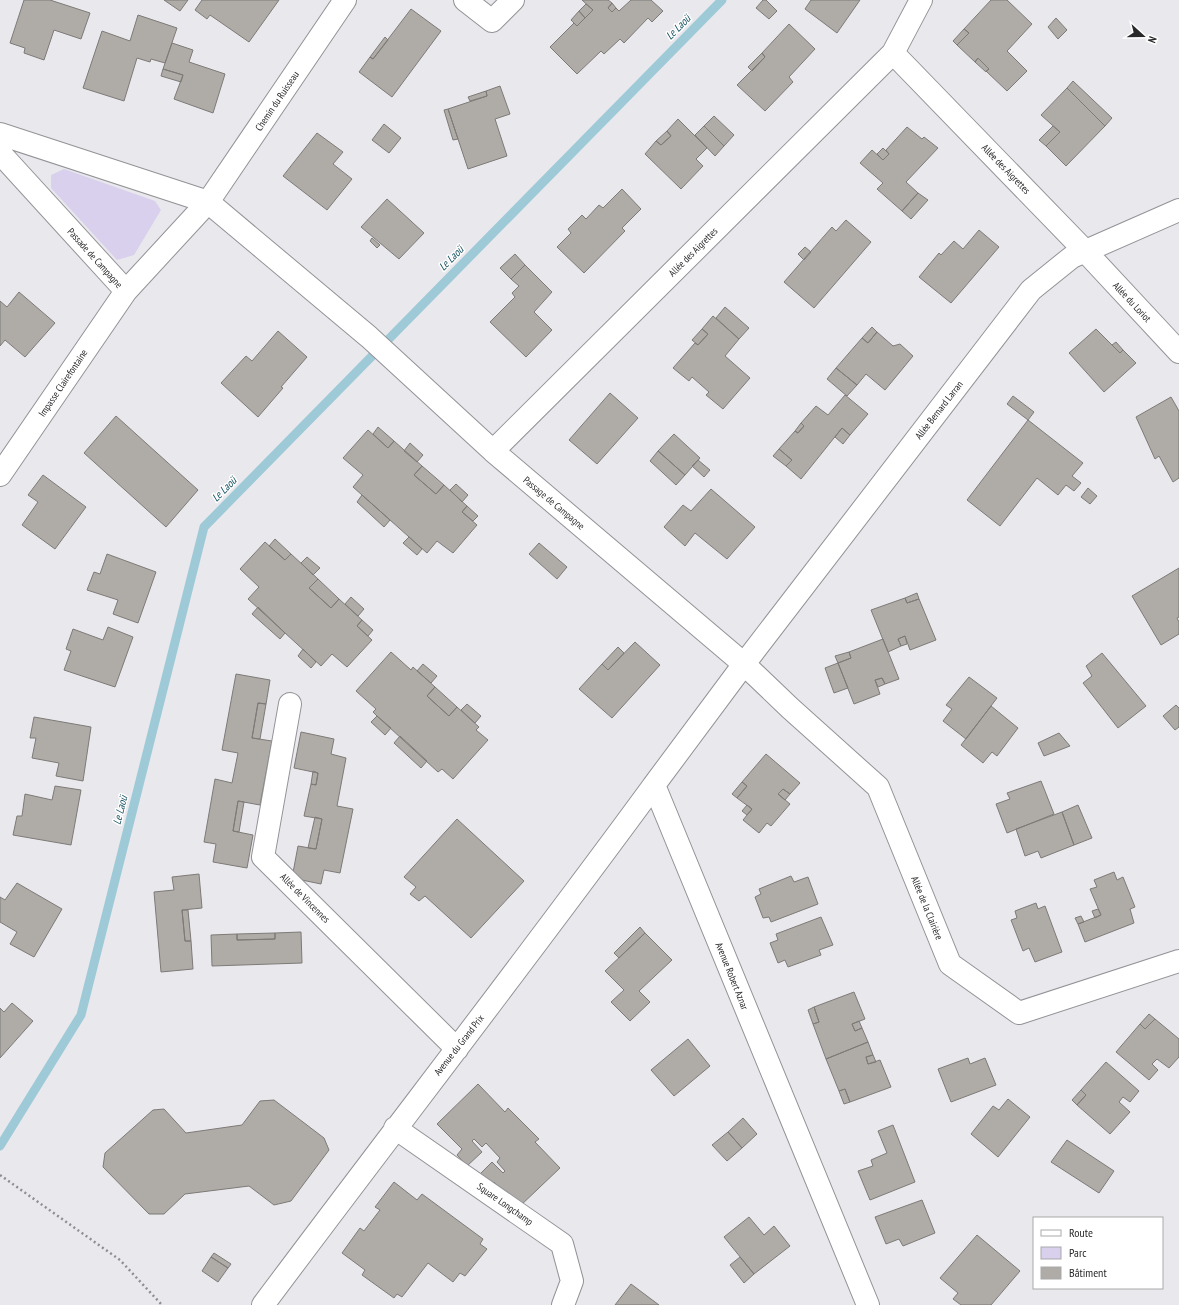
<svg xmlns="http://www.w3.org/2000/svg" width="1179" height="1305" viewBox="0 0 1179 1305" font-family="'PT Sans Narrow',sans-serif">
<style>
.green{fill:#d9d0ee}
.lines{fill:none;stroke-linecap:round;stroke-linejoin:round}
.stream{stroke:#9ecad7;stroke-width:9}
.building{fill:#afaca8;stroke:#7d7a77}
.minor-casing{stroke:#939296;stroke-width:24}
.path{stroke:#8e8d90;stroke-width:2.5;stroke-dasharray:2 3;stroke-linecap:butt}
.minor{stroke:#fff;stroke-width:22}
.labels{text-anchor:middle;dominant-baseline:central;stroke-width:3;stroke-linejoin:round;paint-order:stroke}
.street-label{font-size:10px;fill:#29282a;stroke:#fff}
.water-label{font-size:11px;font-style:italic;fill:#124f5e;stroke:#fff}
</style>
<rect width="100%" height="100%" fill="#e9e8ed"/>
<!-- green -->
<path class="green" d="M 64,169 L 155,201 L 161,210 L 134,255 L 117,260 L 51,188 L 51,175 Z"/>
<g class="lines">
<!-- stream -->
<path class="stream" d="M 0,1146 L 81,1015 L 204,527 L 722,0"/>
</g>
<!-- building -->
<path class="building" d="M 24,0 L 50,0 L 90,13 L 81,39 L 54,30 L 44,60 L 24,53 L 25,48 L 10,43 Z
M 164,0 L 188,0 L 180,11 Z
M 202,0 L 279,0 L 249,42 L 210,15 L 207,19 L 195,10 Z
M 582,0 L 608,0 L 612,3 L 608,8 L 612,12 L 616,8 L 619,11 L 631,0 L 651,0 L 663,11 L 652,22 L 648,18 L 624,43 L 620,39 L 604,54 L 601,51 L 577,74 L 550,47 L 574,23 L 577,26 L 593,10 Z
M 763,0 L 766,0 L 777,11 L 769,19 L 756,8 Z
M 811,0 L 860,0 L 837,33 L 805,9 Z
M 991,0 L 1007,0 L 1032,24 L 1007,51 L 1027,71 L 1007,91 L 986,71 L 989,69 L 978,58 L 975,62 L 957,45 L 969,33 L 964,29 Z
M 612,3 L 616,8 L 612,12 L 608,8 Z
M 586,4 L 593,10 L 585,18 L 579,11 Z
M 411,9 L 441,31 L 392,97 L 359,72 L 370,57 L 373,59 Z
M 579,11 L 585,18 L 577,26 L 571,20 Z
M 138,15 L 177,28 L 165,63 L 151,59 L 150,62 L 137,58 L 124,101 L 83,88 L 102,31 L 130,41 Z
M 1056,18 L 1067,30 L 1058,39 L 1048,27 Z
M 789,24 L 815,49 L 789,77 L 793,82 L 765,111 L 737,85 L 765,57 L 762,53 Z
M 964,29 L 969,33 L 957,45 L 953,41 Z
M 385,37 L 388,40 L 373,59 L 370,57 Z
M 172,43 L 193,50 L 189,62 L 225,74 L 213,113 L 174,99 L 183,75 L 163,69 Z
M 762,53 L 765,57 L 752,71 L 748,67 Z
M 978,58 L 989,69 L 986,72 L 975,62 Z
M 163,69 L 183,75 L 181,82 L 161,76 Z
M 1073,81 L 1112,118 L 1105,126 L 1067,88 Z
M 500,86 L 510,114 L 495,119 L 507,156 L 468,169 L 448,109 L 487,96 L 486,91 Z
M 1067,88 L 1105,126 L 1066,166 L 1046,146 L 1060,132 L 1041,115 Z
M 486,91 L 487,96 L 470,101 L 468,97 Z
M 448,109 L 458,139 L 453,140 L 444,110 Z
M 714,116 L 734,135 L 724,146 L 704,126 Z
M 678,119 L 707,148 L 696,159 L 703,166 L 681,189 L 645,154 L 656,141 L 661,145 L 671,136 L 667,131 Z
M 384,124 L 401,138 L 389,153 L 372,140 Z
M 704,126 L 724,146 L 715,156 L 695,135 Z
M 1053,126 L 1060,132 L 1046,146 L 1039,140 Z
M 907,127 L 922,139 L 924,137 L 938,148 L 906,182 L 918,193 L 902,211 L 877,189 L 883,183 L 860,163 L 872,150 L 883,160 L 889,154 L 886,150 Z
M 667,131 L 671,136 L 661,145 L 656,141 Z
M 317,133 L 343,152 L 333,164 L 352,179 L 327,210 L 283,176 Z
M 883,148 L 889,154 L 883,160 L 877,154 Z
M 622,189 L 641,209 L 622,228 L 625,231 L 584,273 L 557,247 L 571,233 L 568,229 L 582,215 L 586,219 L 599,205 L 603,208 Z
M 918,193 L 928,200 L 911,219 L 902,211 Z
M 387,199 L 424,233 L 399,259 L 361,227 Z
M 846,220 L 871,242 L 814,308 L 784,282 L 832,227 L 836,231 Z
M 979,230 L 999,247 L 951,303 L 919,277 L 939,253 L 941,255 L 954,241 L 963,249 Z
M 372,238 L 380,245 L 377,248 L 370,241 Z
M 805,247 L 811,252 L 804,260 L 798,254 Z
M 515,254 L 525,265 L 511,279 L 500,268 Z
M 525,265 L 552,292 L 534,312 L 552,330 L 526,357 L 490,322 L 515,297 L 512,293 L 519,286 L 511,279 Z
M 19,292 L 55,323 L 25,357 L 5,340 L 0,346 L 0,301 L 7,307 Z
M 725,307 L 749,328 L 739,339 L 716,318 Z
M 713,316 L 739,339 L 725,356 L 750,378 L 723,409 L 706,395 L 709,392 L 692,377 L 689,381 L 673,368 L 695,343 L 698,345 L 708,334 L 702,329 Z
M 872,327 L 877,332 L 868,343 L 862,338 Z
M 702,329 L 708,334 L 698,345 L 692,340 Z
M 1096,329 L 1120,353 L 1123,350 L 1136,363 L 1104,392 L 1069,353 Z
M 278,331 L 307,357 L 281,387 L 283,388 L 258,417 L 221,383 L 246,356 L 252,361 Z
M 877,332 L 893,346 L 900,344 L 913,356 L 885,390 L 866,374 L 857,385 L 836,368 L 862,338 L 868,343 Z
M 1116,342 L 1123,350 L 1120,353 L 1112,345 Z
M 836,368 L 857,385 L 847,396 L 827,379 Z
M 610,393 L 638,418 L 597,464 L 569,440 Z
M 845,395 L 868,414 L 850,435 L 842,428 L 801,479 L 786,466 L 792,460 L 779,449 L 795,431 L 798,433 L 804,426 L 801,423 L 816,406 L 828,415 Z
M 1013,396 L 1034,412 L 1028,420 L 1007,404 Z
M 1171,397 L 1179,411 L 1179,478 L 1173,482 L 1159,456 L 1155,459 L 1136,417 Z
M 116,416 L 198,490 L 166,527 L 84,453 Z
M 1028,420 L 1083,463 L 1072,476 L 1081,483 L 1074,491 L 1066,485 L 1058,495 L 1037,478 L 1000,526 L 967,500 Z
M 801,423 L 804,426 L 798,433 L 795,431 Z
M 378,427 L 394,441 L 388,448 L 373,434 Z
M 842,428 L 850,435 L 843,444 L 835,437 Z
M 368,430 L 388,448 L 394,441 L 422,466 L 414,475 L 436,494 L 444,485 L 467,506 L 462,512 L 477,525 L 453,553 L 437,541 L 427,553 L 353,487 L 363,475 L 343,458 Z
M 674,434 L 700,458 L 685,475 L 658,451 Z
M 410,443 L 423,455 L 417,462 L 404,451 Z
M 779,449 L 792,460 L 786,466 L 773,456 Z
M 658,451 L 685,475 L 676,485 L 650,461 Z
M 698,460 L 710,470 L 704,477 L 692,466 Z
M 422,466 L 444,485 L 436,494 L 414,475 Z
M 43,475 L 86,507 L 55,549 L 22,525 L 38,502 L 28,495 Z
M 456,484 L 468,495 L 462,502 L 450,490 Z
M 1088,488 L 1097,496 L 1090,504 L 1081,497 Z
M 711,489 L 755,527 L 727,559 L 695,533 L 685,546 L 664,527 L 683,505 L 691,511 Z
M 362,495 L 390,520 L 384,527 L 357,502 Z
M 467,506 L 478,516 L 473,521 L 462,512 Z
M 409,537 L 422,549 L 417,555 L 403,543 Z
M 275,539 L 291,554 L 285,560 L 269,546 Z
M 265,542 L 285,560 L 291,554 L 318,579 L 309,588 L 331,608 L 339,599 L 362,620 L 357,626 L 372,640 L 347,667 L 332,654 L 321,666 L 248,599 L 259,587 L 240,569 Z
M 539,543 L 567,567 L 557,579 L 529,554 Z
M 107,554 L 156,572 L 138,623 L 113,614 L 118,600 L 87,590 L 94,572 L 100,574 Z
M 307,557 L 320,568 L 313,575 L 301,563 Z
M 1179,568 L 1179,617 L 1177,618 L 1179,622 L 1179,634 L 1161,645 L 1132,596 Z
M 318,579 L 339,599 L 331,608 L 309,588 Z
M 917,593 L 919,599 L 907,603 L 905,598 Z
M 351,597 L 364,609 L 358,616 L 345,604 Z
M 905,598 L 907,603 L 919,599 L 936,640 L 910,650 L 905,636 L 898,639 L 901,646 L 888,652 L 871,610 Z
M 258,607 L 285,633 L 280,639 L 252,614 Z
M 362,620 L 373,630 L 368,636 L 357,626 Z
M 108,627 L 133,637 L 115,687 L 64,670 L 71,651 L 66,649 L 73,629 L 103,640 Z
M 905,636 L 907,644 L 901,646 L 898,639 Z
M 883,639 L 899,679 L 885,684 L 882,678 L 875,680 L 880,694 L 854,704 L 838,663 L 851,658 L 849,652 Z
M 635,642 L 660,665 L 612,718 L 579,689 L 602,664 L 608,670 Z
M 618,647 L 624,653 L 608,670 L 602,664 Z
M 303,649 L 316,662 L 311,668 L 298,656 Z
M 391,652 L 411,670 L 413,667 L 435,687 L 427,696 L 449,716 L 457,707 L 479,727 L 476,730 L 488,740 L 453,779 L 442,769 L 438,772 L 377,716 L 373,712 L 376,709 L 356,691 Z
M 849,652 L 851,658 L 838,663 L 835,656 Z
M 1102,653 L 1146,706 L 1118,728 L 1083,683 L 1092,676 L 1086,666 Z
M 838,663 L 848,688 L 834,693 L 825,668 Z
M 423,664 L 437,676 L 431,683 L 417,671 Z
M 236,674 L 270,680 L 266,704 L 258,703 L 252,738 L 272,741 L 260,805 L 238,801 L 233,831 L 253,835 L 247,868 L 213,862 L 216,844 L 204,842 L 215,779 L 232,783 L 238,753 L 222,750 Z
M 969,677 L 997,698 L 966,739 L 943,721 L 952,709 L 946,705 Z
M 882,678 L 885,684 L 878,687 L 875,680 Z
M 435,687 L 457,707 L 449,716 L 427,696 Z
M 258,703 L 266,704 L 260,739 L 252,738 Z
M 467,704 L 481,716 L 475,723 L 461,710 Z
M 1176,705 L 1179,708 L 1179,727 L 1175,730 L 1163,716 Z
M 991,706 L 1018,728 L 997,756 L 992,752 L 983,763 L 961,745 Z
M 377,716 L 391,728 L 385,735 L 371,722 Z
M 34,717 L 91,727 L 83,781 L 56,776 L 59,763 L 32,758 L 36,738 L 30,738 Z
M 301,732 L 334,739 L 331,754 L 346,758 L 337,806 L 353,809 L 340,873 L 324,870 L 321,884 L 292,878 L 298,846 L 316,849 L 322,819 L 304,816 L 311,784 L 316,785 L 318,773 L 294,768 Z
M 1059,733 L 1070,746 L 1044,756 L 1038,743 Z
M 400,736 L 427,761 L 421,768 L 394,743 Z
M 766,754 L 800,783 L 790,794 L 783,789 L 778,794 L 790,804 L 771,826 L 767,823 L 759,833 L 743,820 L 752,809 L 737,798 L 747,786 L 742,782 Z
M 313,771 L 318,773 L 316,785 L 311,784 Z
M 1041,781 L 1054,814 L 1007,833 L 996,804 L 1010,799 L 1007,793 Z
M 742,782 L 747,786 L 737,798 L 732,794 Z
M 55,786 L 81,790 L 71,845 L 13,835 L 17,816 L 22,816 L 25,794 L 52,800 Z
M 783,789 L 790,794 L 785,800 L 778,794 Z
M 238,801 L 244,802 L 239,832 L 233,831 Z
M 747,805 L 752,809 L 747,815 L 742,811 Z
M 1078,805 L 1092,838 L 1074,845 L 1062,812 Z
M 1062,812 L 1074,845 L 1041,858 L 1038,851 L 1025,856 L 1016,829 Z
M 315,817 L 322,819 L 316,849 L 308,848 Z
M 457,819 L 524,881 L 471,938 L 425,896 L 419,901 L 410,894 L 416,887 L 404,877 Z
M 1114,872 L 1117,880 L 1123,877 L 1135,907 L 1130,909 L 1134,923 L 1085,942 L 1078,924 L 1101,915 L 1090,889 L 1097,887 L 1094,880 Z
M 199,874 L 202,908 L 182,910 L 185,941 L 191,941 L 193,969 L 161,972 L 154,892 L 174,890 L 172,877 Z
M 791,876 L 794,882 L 808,877 L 818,904 L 771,922 L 769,917 L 763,918 L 755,897 L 761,894 L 759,889 Z
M 17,883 L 62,909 L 34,957 L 10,944 L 17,932 L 0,922 L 0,897 L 5,900 Z
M 1036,903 L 1038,909 L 1045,906 L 1062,952 L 1035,962 L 1029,948 L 1023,951 L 1011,920 L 1017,918 L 1015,911 Z
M 1098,909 L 1101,915 L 1095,918 L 1092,911 Z
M 182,910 L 188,910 L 191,941 L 185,941 Z
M 1081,916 L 1084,922 L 1078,924 L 1075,918 Z
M 821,917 L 833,945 L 819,950 L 821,955 L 788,967 L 785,960 L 778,963 L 770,943 L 778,940 L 776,934 Z
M 640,927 L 645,933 L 619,958 L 614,953 Z
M 301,932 L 302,963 L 212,966 L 211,935 L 237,934 L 237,940 L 275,939 L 275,933 Z
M 275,933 L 275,939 L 237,940 L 237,934 Z
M 645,933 L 672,960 L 639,991 L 650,1002 L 630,1021 L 611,1002 L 624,990 L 605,971 Z
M 854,992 L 865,1019 L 852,1024 L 855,1031 L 862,1028 L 868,1042 L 826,1059 L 813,1024 L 819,1022 L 814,1007 Z
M 12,1003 L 33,1021 L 0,1058 L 0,1008 L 4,1012 Z
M 814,1007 L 819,1022 L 813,1024 L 808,1010 Z
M 1149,1014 L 1155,1019 L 1145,1029 L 1140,1024 Z
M 1155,1019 L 1179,1039 L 1179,1057 L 1169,1068 L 1157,1059 L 1152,1064 L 1158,1070 L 1149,1080 L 1116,1052 L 1140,1024 L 1145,1029 Z
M 859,1021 L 862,1028 L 855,1031 L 852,1024 Z
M 688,1039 L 710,1066 L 674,1096 L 651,1070 Z
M 868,1042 L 873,1055 L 866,1057 L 868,1064 L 880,1060 L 891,1087 L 850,1102 L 845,1089 L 839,1091 L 826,1059 Z
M 873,1055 L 876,1062 L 868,1064 L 866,1057 Z
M 968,1058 L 970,1064 L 985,1058 L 996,1085 L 951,1102 L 938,1069 Z
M 1106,1062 L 1139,1091 L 1130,1102 L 1123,1097 L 1119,1102 L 1130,1112 L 1110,1134 L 1077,1105 L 1086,1095 L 1081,1090 Z
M 478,1084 L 505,1112 L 508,1108 L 539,1139 L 535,1142 L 560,1168 L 519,1207 L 494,1182 L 488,1187 L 478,1176 L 492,1162 L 503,1173 L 505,1171 L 497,1162 L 500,1158 L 486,1143 L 482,1147 L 474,1139 L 472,1141 L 482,1152 L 467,1166 L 457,1155 L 462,1149 L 437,1124 Z
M 845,1089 L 850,1102 L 844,1104 L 839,1091 Z
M 1081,1090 L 1086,1095 L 1077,1105 L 1072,1100 Z
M 1008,1099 L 1030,1117 L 998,1157 L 971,1134 L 993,1106 L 999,1110 Z
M 274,1100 L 324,1138 L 329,1150 L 291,1201 L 274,1205 L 249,1186 L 185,1194 L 164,1214 L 149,1214 L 103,1167 L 105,1153 L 153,1110 L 164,1109 L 186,1133 L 242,1125 L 260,1101 Z
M 743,1118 L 757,1134 L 742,1148 L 728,1132 Z
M 893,1125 L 915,1182 L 870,1200 L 858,1171 L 873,1166 L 871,1160 L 887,1153 L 878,1131 Z
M 728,1132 L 742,1148 L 727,1161 L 712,1145 Z
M 1067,1140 L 1114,1171 L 1099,1193 L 1051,1162 Z
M 394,1182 L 417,1200 L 422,1194 L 483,1239 L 480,1244 L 487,1249 L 465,1276 L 460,1273 L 453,1282 L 428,1263 L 402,1297 L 397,1294 L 394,1298 L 362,1275 L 365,1270 L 342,1253 L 360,1228 L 364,1231 L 380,1210 L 375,1207 Z
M 922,1200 L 935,1233 L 903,1246 L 899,1239 L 886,1244 L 875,1217 Z
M 749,1217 L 764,1235 L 774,1226 L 790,1246 L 754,1274 L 724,1237 Z
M 977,1235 L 1020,1271 L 991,1305 L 961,1305 L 953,1299 L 958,1293 L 940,1278 Z
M 214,1253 L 231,1264 L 228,1268 L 211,1257 Z
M 211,1257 L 228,1268 L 218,1282 L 202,1271 Z
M 740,1257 L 754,1274 L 744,1283 L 730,1265 Z
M 631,1284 L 659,1305 L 615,1305 Z"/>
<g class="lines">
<!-- minor casing -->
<g class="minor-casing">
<path id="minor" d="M 465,0 L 492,21 L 513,0
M 893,53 L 1085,251 L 1179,352
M 0,134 L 208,202 L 369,337 L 493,451 L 744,664 L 790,708 L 878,787 L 950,964 L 1019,1013 L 1179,961
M 0,153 L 126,291 L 208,202 L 345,0
M 493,451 L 893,53 L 921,0
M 0,475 L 126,291
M 290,704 L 263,857 L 457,1049
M 395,1128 L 562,1244 L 572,1281 L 563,1305
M 263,1305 C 393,1131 526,960 654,785
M 868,1305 L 654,785 L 744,664 L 1031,290 L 1072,257 L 1179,210"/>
</g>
<!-- path -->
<path class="path" d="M 0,1175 L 120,1260 L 162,1305"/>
<!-- minor -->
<use href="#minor" class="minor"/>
</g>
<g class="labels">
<!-- street labels -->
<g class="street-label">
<text transform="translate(277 101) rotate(-56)">Chemin du Ruisseau</text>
<text transform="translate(1006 169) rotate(46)">Allée des Aigrettes</text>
<text transform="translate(693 252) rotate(-45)">Allée des Aigrettes</text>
<text transform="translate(95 258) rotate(48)">Passade de Campagne</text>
<text transform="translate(1132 302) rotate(47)">Allée du Loriot</text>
<text transform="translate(63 383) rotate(-56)">Impasse Clairefontaine</text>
<text transform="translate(939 410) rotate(-52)">Allée Bernard Larran</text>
<text transform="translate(554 503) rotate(40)">Passage de Campagne</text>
<text transform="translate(305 898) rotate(45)">Allée de Vincennes</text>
<text transform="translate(927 908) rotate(68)">Allée de la Clairière</text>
<text transform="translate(732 976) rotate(68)">Avenue Robert Aznar</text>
<text transform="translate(459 1045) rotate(-52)">Avenue du Grand Prix</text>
<text transform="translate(505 1204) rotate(35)">Square Longchamp</text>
</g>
<!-- water labels -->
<g class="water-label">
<text transform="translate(678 27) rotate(-45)">Le Laoü</text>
<text transform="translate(451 258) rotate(-45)">Le Laoü</text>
<text transform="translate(224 489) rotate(-45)">Le Laoü</text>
<text transform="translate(120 810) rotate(-76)">Le Laoü</text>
</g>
</g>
<!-- legend -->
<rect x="1033" y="1217" width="130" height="72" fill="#ffffff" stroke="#a9a9aa"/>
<rect x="1041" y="1230" width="20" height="6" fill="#ffffff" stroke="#a9a9aa"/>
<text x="1069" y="1237" font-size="12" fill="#29282a">Route</text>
<rect x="1041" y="1247" width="20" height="12" fill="#d9d0ee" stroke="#a9a9aa"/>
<text x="1069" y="1257" font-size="12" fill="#29282a">Parc</text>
<rect x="1041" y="1267" width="20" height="12" fill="#afaca8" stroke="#a9a9aa"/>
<text x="1069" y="1277" font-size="12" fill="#29282a">Bâtiment</text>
<!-- north arrow -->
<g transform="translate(1143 36) rotate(111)" stroke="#ffffff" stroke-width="3" paint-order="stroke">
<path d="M0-3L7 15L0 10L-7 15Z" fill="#29282a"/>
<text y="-6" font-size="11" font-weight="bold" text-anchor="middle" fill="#29282a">N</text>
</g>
</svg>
